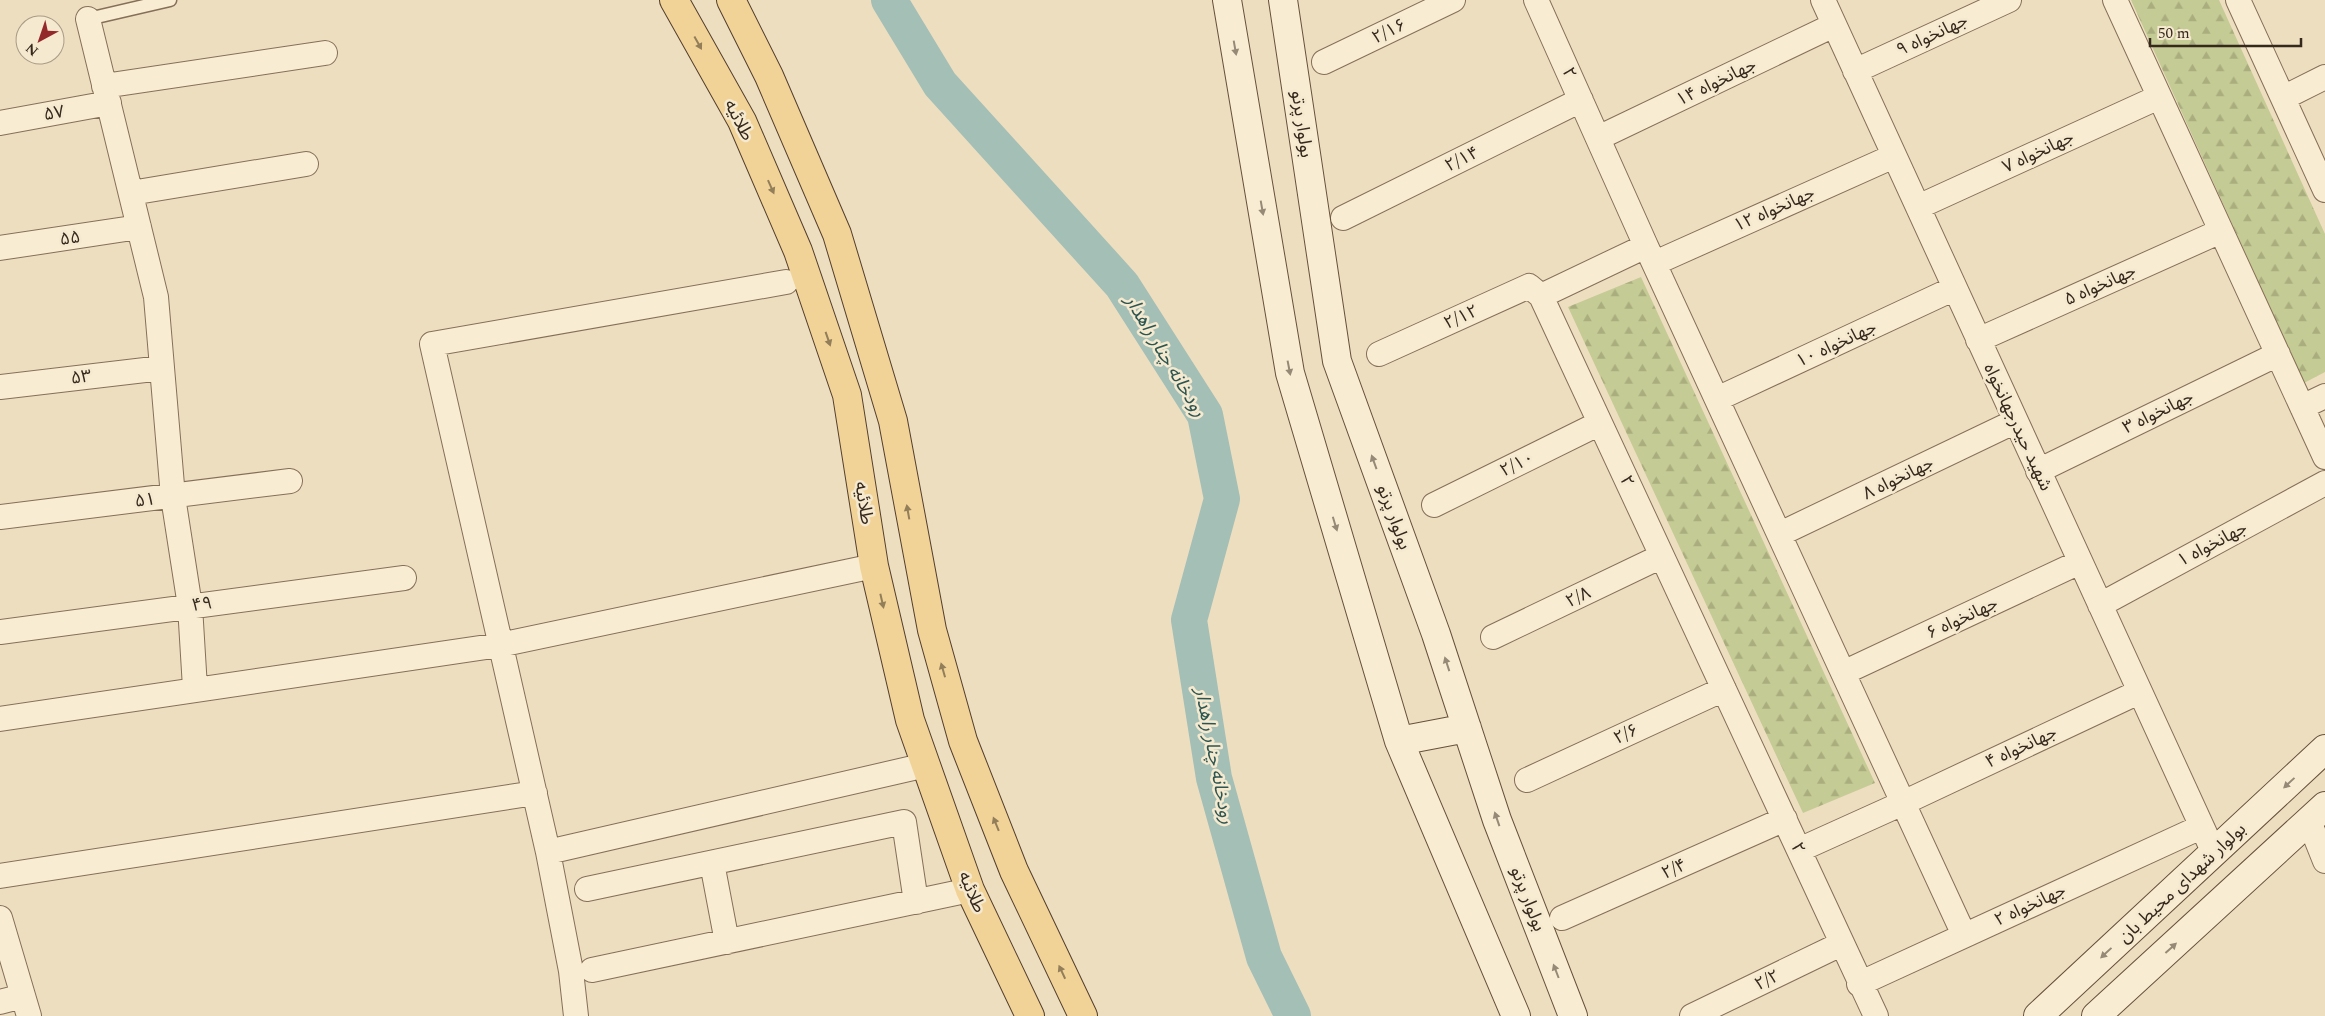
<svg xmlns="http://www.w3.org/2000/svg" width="2325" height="1016" viewBox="0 0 2325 1016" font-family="Spectral,'Noto Sans Arabic',serif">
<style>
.forest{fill:url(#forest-firs)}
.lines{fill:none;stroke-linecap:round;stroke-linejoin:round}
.river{stroke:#a3bfb6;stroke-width:36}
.lane-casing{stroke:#866f58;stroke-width:15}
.street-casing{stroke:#866f58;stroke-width:26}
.secondary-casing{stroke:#67503b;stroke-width:30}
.primary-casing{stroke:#533e2d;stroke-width:30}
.lane{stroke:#f8ecd2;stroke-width:12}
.street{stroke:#f8ecd2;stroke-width:24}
.secondary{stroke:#f8ecd2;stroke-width:28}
.primary{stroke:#f1d397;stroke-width:28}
.oneway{fill:#937e5a}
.oneway2{fill:#968a77}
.labels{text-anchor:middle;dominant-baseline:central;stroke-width:5;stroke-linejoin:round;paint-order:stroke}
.street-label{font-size:18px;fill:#35281c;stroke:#f5e9cf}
.water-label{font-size:19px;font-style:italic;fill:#2c5551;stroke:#f5e9cf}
</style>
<defs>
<pattern id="forest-firs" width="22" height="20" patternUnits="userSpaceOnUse" patternTransform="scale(1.25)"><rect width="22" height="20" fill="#c5cb94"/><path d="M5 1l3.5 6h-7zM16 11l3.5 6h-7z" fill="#aaae7f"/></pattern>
</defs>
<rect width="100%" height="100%" fill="#eddec0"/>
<!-- forest -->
<path class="forest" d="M 2131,0 L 2219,0 L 2325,234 L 2325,372 L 2304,383 Z
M 1641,277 L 1875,783 L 1803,813 L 1568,307 Z"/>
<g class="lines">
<!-- river -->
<path class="river" d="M 889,0 L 940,84 L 1122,285 L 1205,415 L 1222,499 L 1189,620 L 1214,778 L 1264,957 L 1293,1016"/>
<!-- lane casing -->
<g class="lane-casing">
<path id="lane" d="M 88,19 L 170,0"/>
</g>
<!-- street casing -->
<g class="street-casing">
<path id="street" d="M 1536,0 L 1646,246 L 1541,296 L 1876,1016
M 1823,0 L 2214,853
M 2115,0 L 2325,457
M 2238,0 L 2325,190
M 88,19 L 156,297 L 173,497 L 190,606 L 195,688
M 1324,62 L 1453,0
M 1855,71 L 2009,0
M 104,86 L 325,53
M 2283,98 L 2325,77
M 0,123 L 109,103
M 1598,138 L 1834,25
M 131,193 L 306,164
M 1918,207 L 2159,97
M 1343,218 L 1581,100
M 1646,246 L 1964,935
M 0,248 L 139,227
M 1655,263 L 1894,156
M 1978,340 L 2221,231
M 1379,354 L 1529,286 L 1541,296
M 0,387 L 162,368
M 1717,399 L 1955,288
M 2302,407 L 2325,396
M 2038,471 L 2278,354
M 1434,505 L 1600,423
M 0,517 L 290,481
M 1780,534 L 2016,421
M 2100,605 L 2325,483
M 0,632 L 404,578
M 1493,637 L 1662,556
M 1843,673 L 2080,562
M 0,719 L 500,645 L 874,566
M 1527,780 L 1724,689
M 2309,821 L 2325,861
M 1799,850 L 1903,803 L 2139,692
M 548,852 L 926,765
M 712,863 L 727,942
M 0,876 L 535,793
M 587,889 L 904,822 L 916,902
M 0,918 L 29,1016
M 1562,918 L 1785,819
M 592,970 L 970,890
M 1859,984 L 2201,827
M 0,1002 L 23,996
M 576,1016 L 571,971 L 548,852 L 432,344 L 786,282
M 1692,1016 L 1841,944"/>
</g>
<!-- secondary casing -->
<g class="secondary-casing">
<path id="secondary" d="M 1227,0 L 1290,373 L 1399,741 L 1516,1016
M 1283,0 L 1337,361 L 1436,634 L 1497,820 L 1573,1016
M 1399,741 L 1467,728
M 2038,1016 L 2325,749
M 2096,1016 L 2325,806"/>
</g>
<!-- primary casing -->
<g class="primary-casing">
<path id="primary" d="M 674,0 L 742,121 L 798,251 L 847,395 L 874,566 L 910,720 L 970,890 L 1030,1016
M 731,0 L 769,76 L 837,234 L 893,421 L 932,630 L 963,741 L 1014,871 L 1083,1016"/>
</g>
<!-- lane -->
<use href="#lane" class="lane"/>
<!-- street -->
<use href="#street" class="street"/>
<!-- secondary -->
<use href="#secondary" class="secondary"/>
<!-- primary -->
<use href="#primary" class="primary"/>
</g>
<!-- one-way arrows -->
<defs><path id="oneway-solid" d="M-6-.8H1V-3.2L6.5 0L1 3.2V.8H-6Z" transform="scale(1.25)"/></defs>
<g class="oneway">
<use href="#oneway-solid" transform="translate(698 43) rotate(61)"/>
<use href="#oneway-solid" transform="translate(771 187) rotate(66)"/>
<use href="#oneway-solid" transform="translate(828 339) rotate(71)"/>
<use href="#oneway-solid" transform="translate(908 512) rotate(-100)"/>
<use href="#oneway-solid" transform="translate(882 601) rotate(77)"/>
<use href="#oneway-solid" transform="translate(943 670) rotate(-106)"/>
<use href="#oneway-solid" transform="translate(996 824) rotate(-112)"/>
<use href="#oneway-solid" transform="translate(1062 972) rotate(-115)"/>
</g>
<g class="oneway2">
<use href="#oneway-solid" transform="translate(1235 48) rotate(80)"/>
<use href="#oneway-solid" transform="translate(1262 208) rotate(80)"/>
<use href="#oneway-solid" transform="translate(1289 368) rotate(79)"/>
<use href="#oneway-solid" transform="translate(1374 462) rotate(-110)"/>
<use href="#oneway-solid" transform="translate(1335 524) rotate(73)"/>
<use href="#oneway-solid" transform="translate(1447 664) rotate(-108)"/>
<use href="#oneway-solid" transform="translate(2289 783) rotate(137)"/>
<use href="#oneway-solid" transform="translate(1497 819) rotate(-109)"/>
<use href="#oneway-solid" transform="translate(2171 948) rotate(-42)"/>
<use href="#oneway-solid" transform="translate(2106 953) rotate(137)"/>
<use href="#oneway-solid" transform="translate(1556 971) rotate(-111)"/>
</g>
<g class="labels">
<!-- street labels -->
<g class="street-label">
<text transform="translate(1389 31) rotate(-26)">۲/۱۶</text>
<text transform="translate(1932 35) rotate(-25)">جهانخواه ۹</text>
<text transform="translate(1569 73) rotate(66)">۲</text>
<text transform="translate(1716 82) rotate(-26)">جهانخواه ۱۴</text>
<text transform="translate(54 113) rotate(-10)">۵۷</text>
<text transform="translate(739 120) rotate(63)">طلائیه</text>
<text transform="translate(1302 124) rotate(82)">بولوار پرتو</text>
<text transform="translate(2038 152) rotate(-25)">جهانخواه ۷</text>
<text transform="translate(1462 159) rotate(-26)">۲/۱۴</text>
<text transform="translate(1774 209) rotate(-24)">جهانخواه ۱۲</text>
<text transform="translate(70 238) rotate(-8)">۵۵</text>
<text transform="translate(2100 285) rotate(-24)">جهانخواه ۵</text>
<text transform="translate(1461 317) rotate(-24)">۲/۱۲</text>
<text transform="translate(1836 344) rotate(-25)">جهانخواه ۱۰</text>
<text transform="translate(81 377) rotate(-7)">۵۳</text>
<text transform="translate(2158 412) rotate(-26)">جهانخواه ۳</text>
<text transform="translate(2018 427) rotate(65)">شهید حیدرجهانخواه</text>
<text transform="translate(1517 464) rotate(-26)">۲/۱۰</text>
<text transform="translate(1898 478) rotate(-26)">جهانخواه ۸</text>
<text transform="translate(1627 481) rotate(65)">۲</text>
<text transform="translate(145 500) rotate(-7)">۵۱</text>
<text transform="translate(864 503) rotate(81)">طلائیه</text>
<text transform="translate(1394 517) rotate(70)">بولوار پرتو</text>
<text transform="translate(2212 544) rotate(-28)">جهانخواه ۱</text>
<text transform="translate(1578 597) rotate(-26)">۲/۸</text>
<text transform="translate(202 604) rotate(-8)">۴۹</text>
<text transform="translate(1962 618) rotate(-25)">جهانخواه ۶</text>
<text transform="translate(1626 734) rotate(-25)">۲/۶</text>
<text transform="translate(2021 747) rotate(-25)">جهانخواه ۴</text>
<text transform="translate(1798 848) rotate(65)">۲</text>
<text transform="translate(1674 869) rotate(-24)">۲/۴</text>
<text transform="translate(2182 883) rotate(-43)">بولوار شهدای محیط بان</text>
<text transform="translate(972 892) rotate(67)">طلائیه</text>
<text transform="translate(1528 899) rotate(69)">بولوار پرتو</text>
<text transform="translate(2030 905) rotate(-25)">جهانخواه ۲</text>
<text transform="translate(1767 980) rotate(-26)">۲/۲</text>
</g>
<!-- water labels -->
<g class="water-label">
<text transform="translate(1165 356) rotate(59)">رودخانه چنار راهدار</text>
<text transform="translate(1214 756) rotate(79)">رودخانه چنار راهدار</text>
</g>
</g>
<!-- north arrow -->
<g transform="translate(40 40) rotate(220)"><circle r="24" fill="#f5e9cf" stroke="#a89c87"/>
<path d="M0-4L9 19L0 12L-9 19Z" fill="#94292c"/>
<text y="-8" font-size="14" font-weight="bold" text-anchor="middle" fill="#35281c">N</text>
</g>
<!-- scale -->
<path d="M2150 38v8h151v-8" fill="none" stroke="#35281c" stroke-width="2.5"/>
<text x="2158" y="38" font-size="15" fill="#35281c" stroke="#f5e9cf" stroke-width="4" paint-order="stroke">50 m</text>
</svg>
